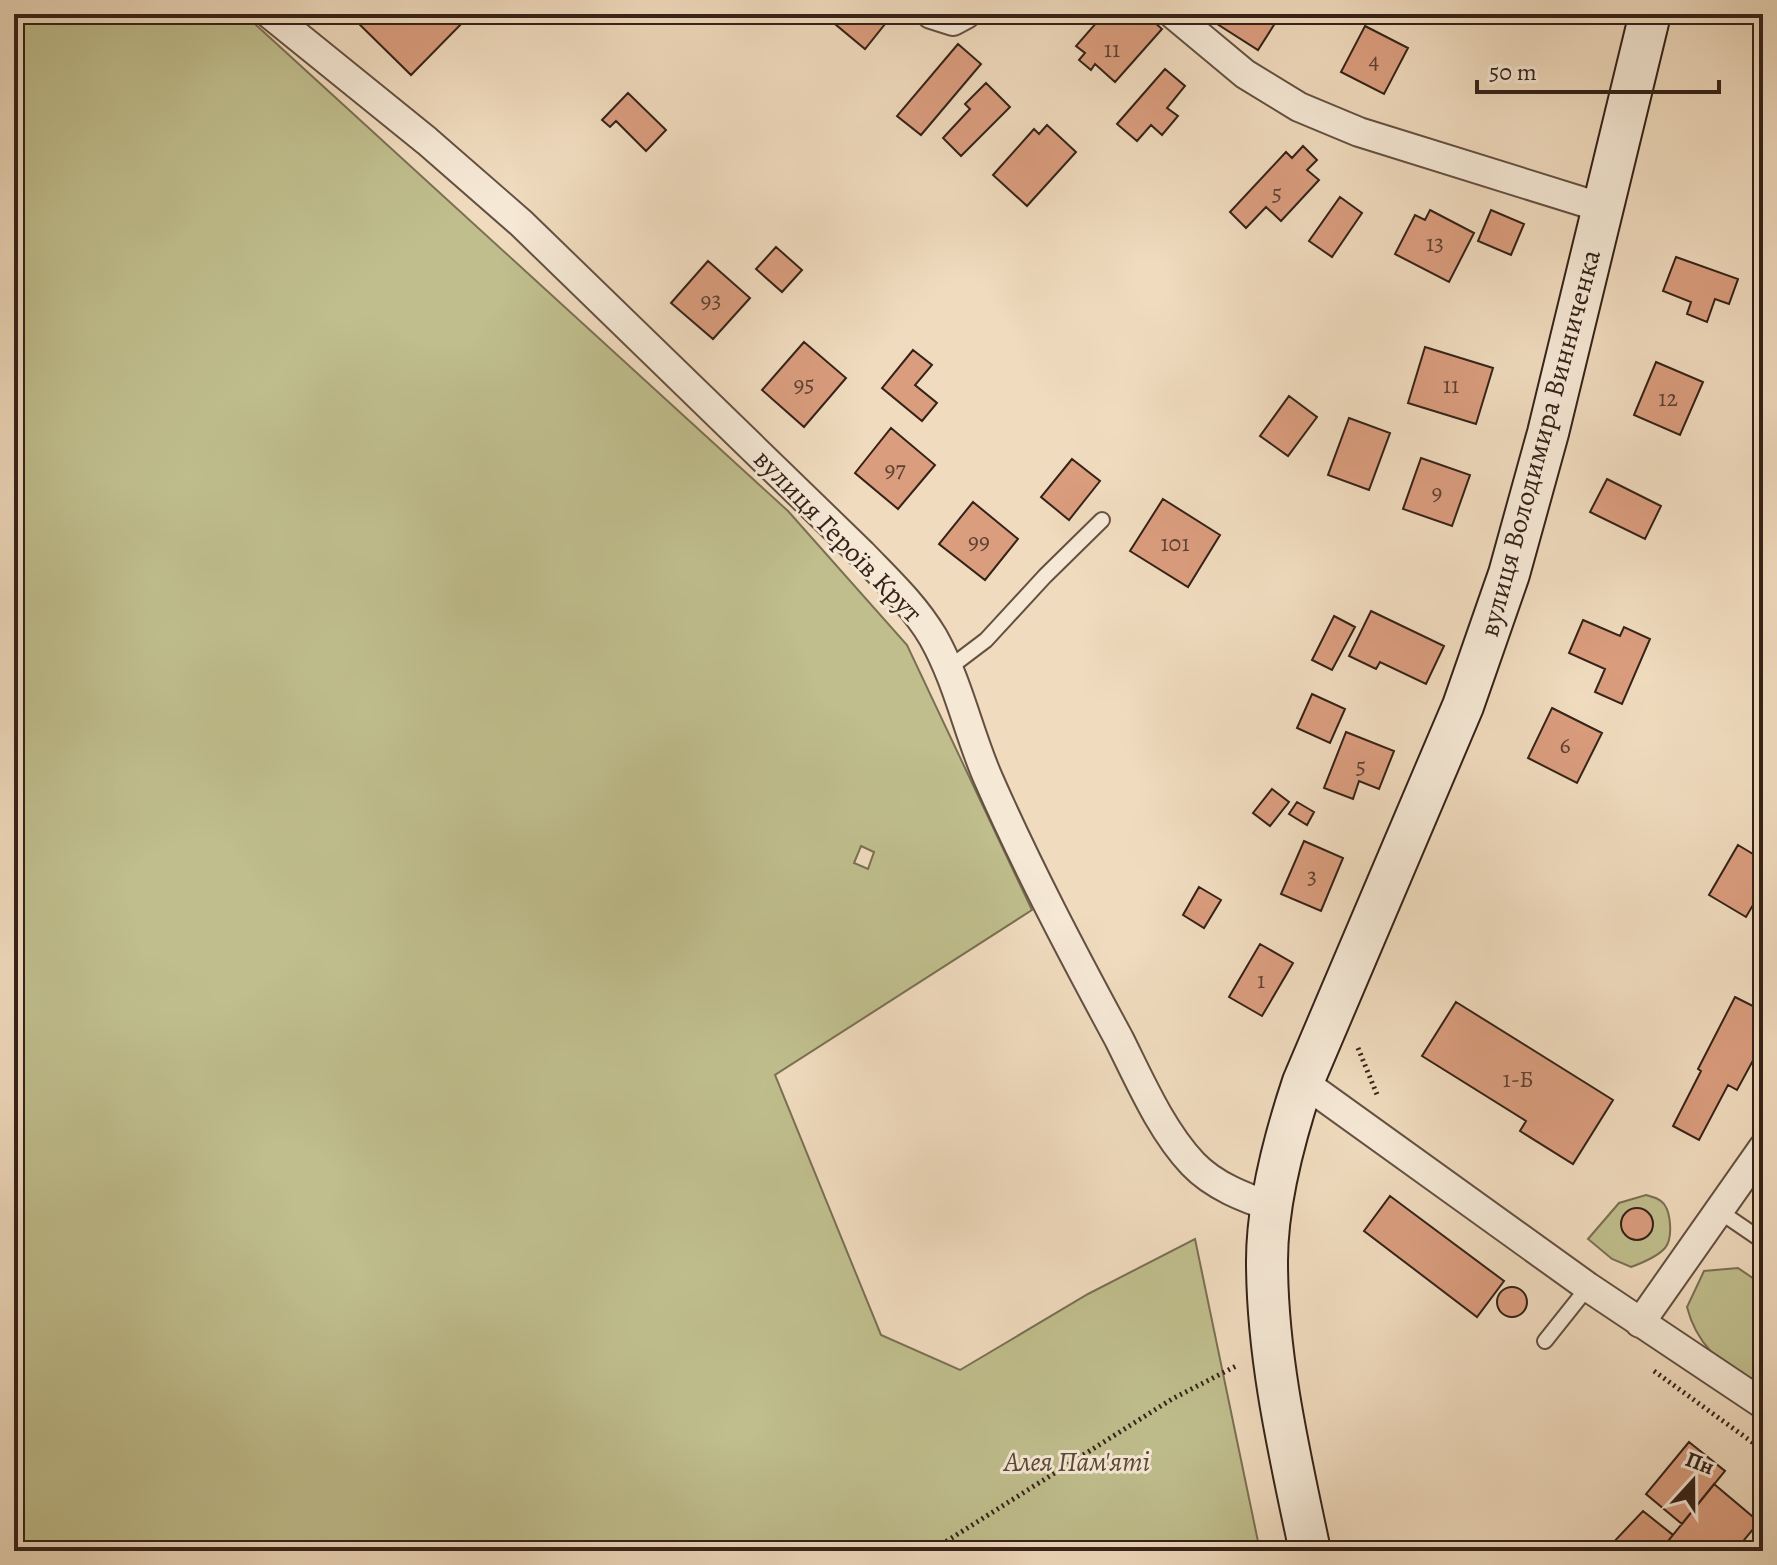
<svg xmlns="http://www.w3.org/2000/svg" width="1777" height="1565" viewBox="0 0 1777 1565" font-family="Alegreya,serif">
<style>
.green{fill:#c0be8d;stroke:#7a7053;stroke-width:2;fill-rule:evenodd}
.building{fill:#da9d7e;stroke:#352219;stroke-width:2}
.lines{fill:none;stroke-linecap:round;stroke-linejoin:round}
.lane-casing{stroke:#645042;stroke-width:18}
.street-casing{stroke:#645042;stroke-width:32}
.secondary-casing{stroke:#352219;stroke-width:44}
.path{stroke:#352219;stroke-width:5;stroke-dasharray:2 4;stroke-linecap:butt}
.lane{stroke:#f5e8d5;stroke-width:14}
.street{stroke:#f5e8d5;stroke-width:28}
.secondary{stroke:#f5e8d5;stroke-width:40}
.labels{text-anchor:middle;dominant-baseline:central;stroke-width:6;stroke-linejoin:round;paint-order:stroke}
.number-label{font-size:24px;fill:#5e4132}
.street-label{font-size:28px;fill:#352219;stroke:#f5e8d5}
.park-label{font-size:28px;font-style:italic;fill:#584936;stroke:#f5e8d5}
</style>
<rect width="100%" height="100%" fill="#f0dbbe"/>
<filter id="stains"><feTurbulence type="fractalNoise" baseFrequency=".0025" numOctaves="4"/><feColorMatrix values="0 0 0 0 .2 0 0 0 0 .09 0 0 0 0 .02 0 0 0 .5 -.17"/></filter>
<radialGradient id="worn" r=".72"><stop offset=".6" stop-color="#630" stop-opacity="0"/><stop offset="1" stop-color="#630" stop-opacity=".3"/></radialGradient>
<!-- green -->
<path class="green" d="M 14,14 L 244,14 L 788,511 L 907,645 L 1032,910 L 775,1075 L 881,1335 L 960,1370 L 1088,1294 L 1195,1239 L 1260,1551 L 14,1551 ZM 861,846 L 874,852 L 868,869 L 854,863 Z
M 1646,1195 C 1653,1197 1659,1198 1664,1204 C 1671,1213 1673,1239 1665,1248 C 1657,1257 1642,1263 1631,1267 L 1612,1259 L 1588,1239 L 1619,1203 Z
M 1738,1268 L 1763,1285 L 1763,1394 C 1729,1368 1698,1351 1687,1307 L 1704,1271 Z"/>
<!-- building -->
<path class="building" d="M 355,14 L 471,14 L 411,75 L 352,17 Z
M 843,14 L 893,14 L 865,49 L 835,24 Z
M 1104,14 L 1145,14 L 1162,29 L 1115,82 L 1095,64 L 1091,70 L 1079,60 L 1085,53 L 1076,46 Z
M 1219,14 L 1281,14 L 1258,50 L 1214,22 Z
M 1558,14 L 1588,14 L 1584,24 Z
M 1365,26 L 1408,48 L 1384,94 L 1341,72 Z
M 958,44 L 981,64 L 921,135 L 897,116 Z
M 1165,69 L 1185,86 L 1167,108 L 1178,116 L 1162,135 L 1151,125 L 1137,141 L 1117,124 Z
M 1763,70 L 1763,89 L 1755,85 Z
M 986,83 L 1010,107 L 961,156 L 943,138 L 970,109 L 965,104 Z
M 628,93 L 666,130 L 646,151 L 616,121 L 610,127 L 602,120 Z
M 1047,125 L 1076,152 L 1027,206 L 993,175 L 1034,129 L 1039,134 Z
M 1303,146 L 1317,160 L 1307,170 L 1319,180 L 1281,221 L 1266,207 L 1246,228 L 1230,212 L 1286,152 L 1292,158 Z
M 1340,197 L 1362,213 L 1332,257 L 1309,241 Z
M 1430,210 L 1474,233 L 1449,282 L 1395,254 L 1415,215 L 1425,220 Z
M 1491,210 L 1524,224 L 1511,255 L 1478,241 Z
M 776,247 L 802,270 L 782,292 L 756,269 Z
M 1676,257 L 1738,279 L 1729,304 L 1715,299 L 1707,322 L 1687,314 L 1691,302 L 1663,291 Z
M 708,261 L 750,298 L 713,339 L 671,303 Z
M 804,342 L 846,378 L 804,427 L 762,390 Z
M 1425,347 L 1493,368 L 1476,424 L 1408,403 Z
M 913,350 L 932,365 L 915,385 L 937,403 L 922,421 L 882,388 Z
M 1656,362 L 1703,382 L 1680,435 L 1634,415 Z
M 1289,396 L 1317,417 L 1288,456 L 1260,436 Z
M 1349,418 L 1390,433 L 1369,490 L 1328,475 Z
M 891,428 L 935,465 L 898,509 L 855,473 Z
M 1421,458 L 1470,475 L 1452,526 L 1403,509 Z
M 1072,459 L 1100,481 L 1069,520 L 1041,497 Z
M 1607,479 L 1661,506 L 1645,539 L 1590,512 Z
M 1163,499 L 1220,535 L 1188,587 L 1130,551 Z
M 973,502 L 1018,539 L 985,580 L 939,544 Z
M 1371,611 L 1444,646 L 1426,684 L 1380,662 L 1376,669 L 1349,656 Z
M 1334,616 L 1355,627 L 1332,670 L 1312,660 Z
M 1583,620 L 1620,636 L 1624,627 L 1650,639 L 1622,704 L 1595,692 L 1605,669 L 1569,653 Z
M 1312,694 L 1345,709 L 1330,743 L 1297,728 Z
M 1552,708 L 1602,733 L 1577,783 L 1528,758 Z
M 1346,732 L 1394,751 L 1379,789 L 1359,781 L 1353,799 L 1324,788 Z
M 1272,789 L 1289,802 L 1270,826 L 1253,813 Z
M 1297,802 L 1314,812 L 1307,825 L 1289,814 Z
M 1304,841 L 1343,858 L 1321,911 L 1281,894 Z
M 1738,845 L 1763,860 L 1763,888 L 1746,917 L 1709,895 Z
M 1199,887 L 1221,900 L 1204,928 L 1183,915 Z
M 1260,944 L 1293,963 L 1262,1016 L 1229,997 Z
M 1735,997 L 1763,1011 L 1763,1042 L 1737,1090 L 1728,1085 L 1699,1140 L 1673,1126 L 1701,1071 L 1698,1069 Z
M 1456,1002 L 1613,1100 L 1573,1164 L 1520,1131 L 1526,1121 L 1422,1056 Z
M 1390,1196 L 1504,1281 L 1477,1317 L 1364,1231 Z
M1621 1224a16 16 0 1 1 32 0a16 16 0 1 1-32 0Z
M1497 1302a15 15 0 1 1 30 0a15 15 0 1 1-30 0Z
M 1689,1442 L 1725,1471 L 1682,1524 L 1646,1494 Z
M 1714,1484 L 1759,1522 L 1735,1551 L 1660,1551 Z
M 1643,1511 L 1673,1535 L 1660,1551 L 1612,1551 L 1608,1548 Z"/>
<g class="lines">
<!-- lane casing -->
<g class="lane-casing">
<path id="lane" d="M 949,668 L 986,640 L 1045,576 L 1102,520
M 1719,1211 L 1763,1241
M 1545,1341 L 1588,1287"/>
</g>
<!-- street casing -->
<g class="street-casing">
<path id="street" d="M 270,14 L 427,141 L 521,223 L 862,554 C 887,580 914,605 933,637 C 958,681 968,732 988,778 C 1027,867 1073,954 1119,1039 C 1140,1081 1161,1130 1193,1164 C 1214,1186 1245,1198 1273,1207
M 931,14 L 953,21 L 966,14
M 1173,14 L 1245,74 L 1299,107 L 1359,132 L 1603,208
M 1303,1082 L 1588,1287 L 1763,1404
M 1640,1323 L 1763,1148"/>
</g>
<!-- secondary casing -->
<g class="secondary-casing">
<path id="secondary" d="M 1310,1551 C 1290,1456 1267,1359 1267,1261 C 1267,1203 1285,1136 1303,1082 L 1463,706 L 1509,574 L 1548,433 L 1650,14"/>
</g>
<!-- path -->
<path class="path" d="M 1358,1048 L 1378,1097
M 1654,1371 L 1763,1450
M 931,1551 L 1172,1399 L 1238,1365"/>
<!-- lane -->
<use href="#lane" class="lane"/>
<!-- street -->
<use href="#street" class="street"/>
<!-- secondary -->
<use href="#secondary" class="secondary"/>
</g>
<g class="labels">
<!-- number labels -->
<g class="number-label">
<text x="1112" y="49">11</text>
<text x="1374" y="60">4</text>
<text x="1277" y="193">5</text>
<text x="1435" y="243">13</text>
<text x="711" y="300">93</text>
<text x="804" y="384">95</text>
<text x="1451" y="385">11</text>
<text x="1668" y="398">12</text>
<text x="895" y="469">97</text>
<text x="1437" y="492">9</text>
<text x="979" y="541">99</text>
<text x="1175" y="543">101</text>
<text x="1565" y="745">6</text>
<text x="1361" y="766">5</text>
<text x="1312" y="876">3</text>
<text x="1261" y="980">1</text>
<text x="1518" y="1079">1-Б</text>
</g>
<!-- street labels -->
<g class="street-label">
<text transform="translate(1540 443) rotate(-75)">вулиця Володимира Винниченка</text>
<text transform="translate(838 536) rotate(46)">вулиця Героїв Крут</text>
</g>
<!-- park labels -->
<g class="park-label">
<text x="1077" y="1462">Алея Пам'яті</text>
</g>
</g>
<!-- margin -->
<rect width="1777" height="1565" fill="none" stroke="#f0dbbe" stroke-width="48"/>
<rect x="16" y="16" width="1745" height="1533" fill="none" stroke="#352219" stroke-width="4"/>
<rect x="24" y="24" width="1729" height="1517" fill="none" stroke="#352219" stroke-width="2"/>
<!-- north arrow -->
<g transform="translate(1693 1481) rotate(21)" stroke="#f5e8d5" stroke-width="6" paint-order="stroke">
<path d="M0-6L14 30L0 20L-14 30Z" fill="#352219"/>
<text y="-12" font-size="22" font-weight="bold" text-anchor="middle" fill="#352219">Пн</text>
</g>
<!-- scale -->
<path d="M1477 80v12h242v-12" fill="none" stroke="#352219" stroke-width="4"/>
<text x="1489" y="80" font-size="24" fill="#352219" stroke="#f5e8d5" stroke-width="6" paint-order="stroke">50 m</text>
<rect width="100%" height="100%" filter="url(#stains)"/>
<rect width="100%" height="100%" fill="url(#worn)"/>
</svg>
